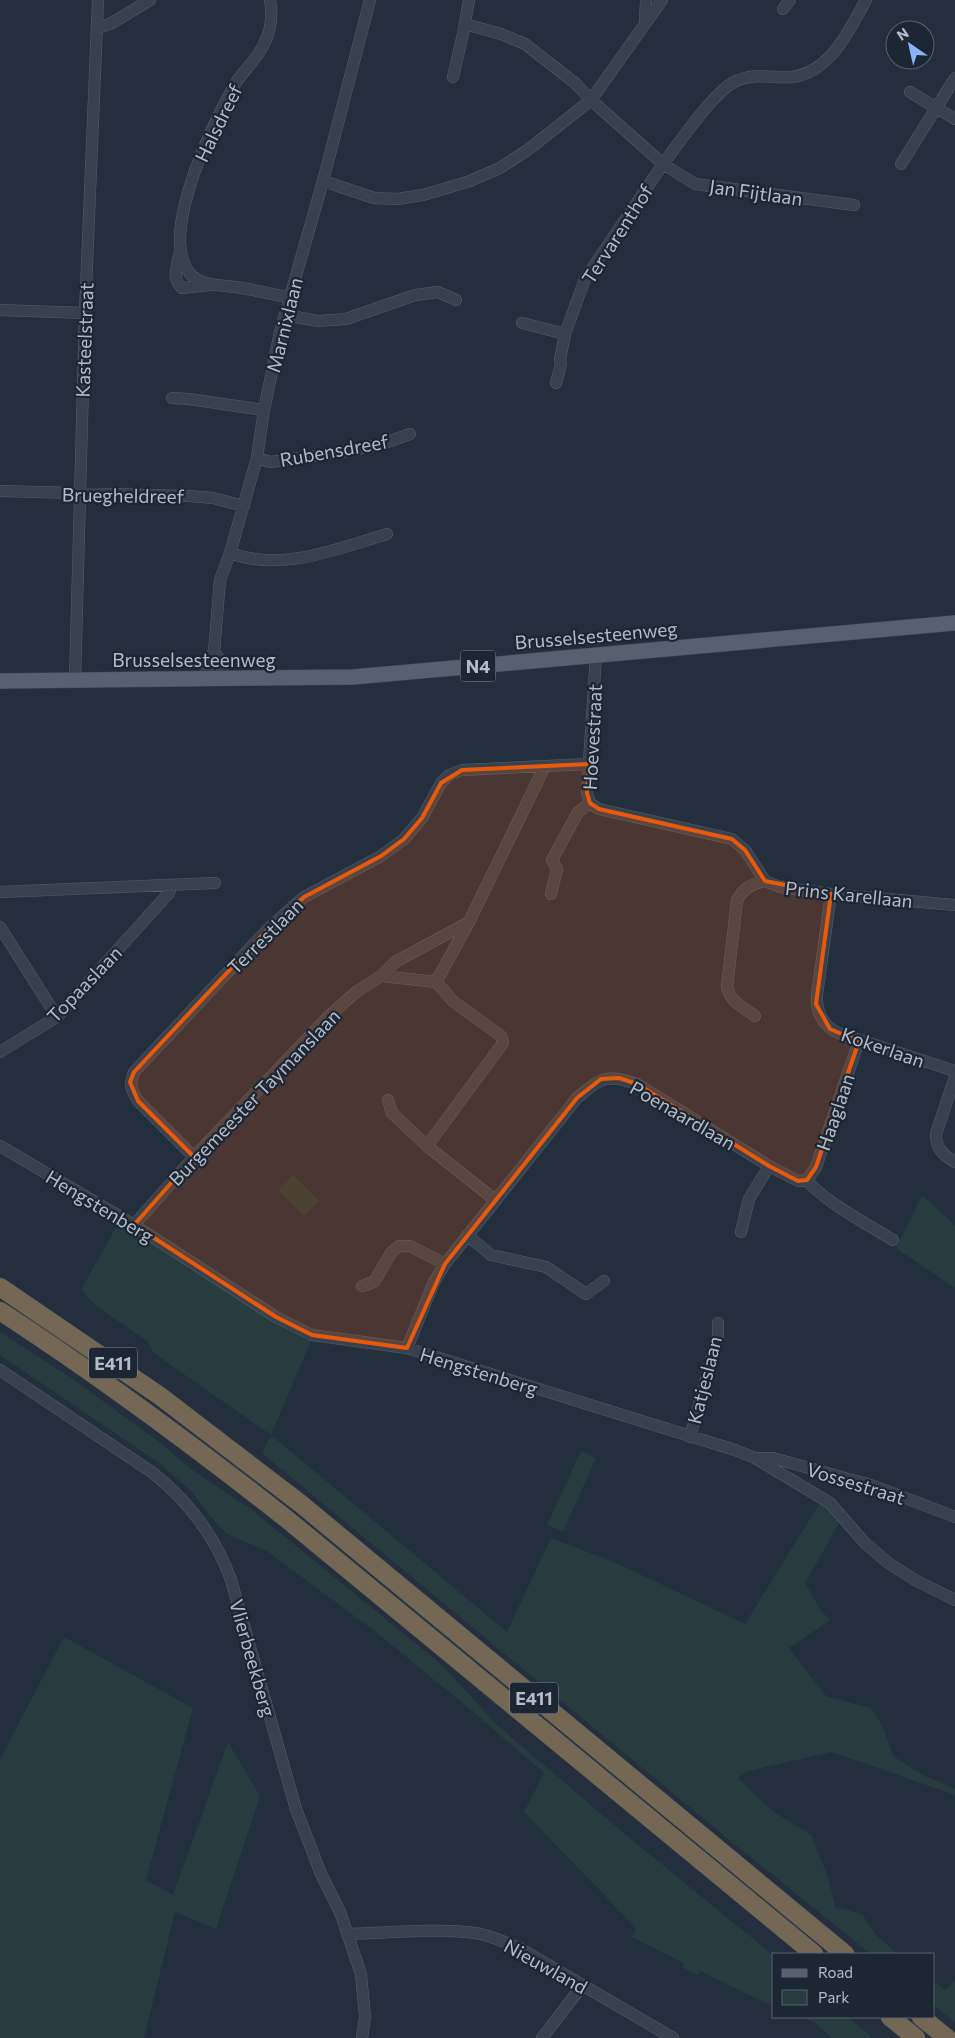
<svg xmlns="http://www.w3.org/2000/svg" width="955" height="2038" viewBox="0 0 955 2038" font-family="Commissioner,sans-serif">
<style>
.green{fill:#263c3f}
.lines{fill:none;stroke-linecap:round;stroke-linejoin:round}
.minor-casing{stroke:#565f6c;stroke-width:12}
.major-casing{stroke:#414a57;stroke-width:16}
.highway-casing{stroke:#434c59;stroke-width:19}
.minor{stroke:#38414e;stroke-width:11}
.major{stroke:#56606e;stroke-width:15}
.highway{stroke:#746855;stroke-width:18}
.marked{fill:#e8590c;fill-opacity:0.2;stroke:#e8590c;stroke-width:4;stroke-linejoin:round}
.labels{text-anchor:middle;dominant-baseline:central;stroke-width:4.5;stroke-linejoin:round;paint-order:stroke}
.shield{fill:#1d2633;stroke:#878f9c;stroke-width:1}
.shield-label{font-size:18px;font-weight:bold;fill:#b4bcc9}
.street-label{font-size:19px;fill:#b4bcc9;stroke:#1d2633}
</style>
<rect width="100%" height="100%" fill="#242f3e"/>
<!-- green -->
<path class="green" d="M 293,1175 L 319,1201 L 304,1216 L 278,1190 Z
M 922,1195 L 955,1225 L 955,1288 L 896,1248 Z
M 120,1220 L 312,1339 L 271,1435 L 507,1632 L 551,1538 L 614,1562 L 745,1624 L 820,1503 L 841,1520 L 805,1583 L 820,1609 L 830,1620 L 789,1648 L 826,1696 L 871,1708 L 883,1727 L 893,1756 L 923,1775 L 955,1789 L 955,1795 L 832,1752 L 748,1771 L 738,1778 L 771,1810 L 811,1835 L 828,1877 L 835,1907 L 862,1914 L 876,1935 L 897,1954 L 871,1954 L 727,1838 L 262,1453 L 271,1435 L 168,1363 L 153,1352 L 147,1341 L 95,1305 L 81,1290 Z
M 0,1332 L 70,1377 L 154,1438 L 191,1469 L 252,1510 L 442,1665 L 497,1725 L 626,1835 L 774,1956 L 774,2007 L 700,1971 L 698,1975 L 682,1967 L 684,1963 L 632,1937 L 636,1928 L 524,1812 L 544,1773 L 465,1705 L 376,1632 L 267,1551 L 227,1534 L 216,1523 L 191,1491 L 159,1463 L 0,1355 Z
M 581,1451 L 596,1458 L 563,1532 L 547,1525 Z
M 64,1637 L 193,1708 L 146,1880 L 173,1895 L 228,1742 L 260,1796 L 216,1929 L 175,1912 L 144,2038 L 0,2038 L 0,1759 Z
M 955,1981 L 955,2022 L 934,2005 L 934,1982 L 945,1990 Z
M 800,2017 L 848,2017 L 873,2038 L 832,2038 L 814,2022 Z"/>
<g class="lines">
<!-- minor casing -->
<g class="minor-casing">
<path id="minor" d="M 270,0 C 273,15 271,30 264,44 C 258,58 245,69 237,81 C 216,116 148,252 198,280 C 211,287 227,285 242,288 C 258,291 274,294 291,298
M 783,9 L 790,0
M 645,21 L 646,0
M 465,24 L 501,34 L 525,44 L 575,83 L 591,100 L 663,164 C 679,143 714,91 736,81 C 756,72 772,79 792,77 C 831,72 849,30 866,0
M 97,28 L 112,23 L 150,0
M 453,77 L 463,34 L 469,0
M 910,92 L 955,119
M 901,164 L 955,78
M 323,181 L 374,198 L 397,199 L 423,195 L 447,188 L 470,181 L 500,168 L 529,149 L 591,100 L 662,0
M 179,255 C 177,268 171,278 182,288 L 210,285
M 0,310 L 85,313
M 285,315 L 318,321 L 346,319 L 415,295 L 438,292 L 456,300
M 522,323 L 565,334
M 556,383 L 561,364 L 560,360 L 565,334 L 585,279 L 663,164 L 695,184 L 854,205
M 172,398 L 189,399 L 264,410
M 257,458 L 270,462 L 330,454 L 379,445 L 410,434
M 0,491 L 188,496 L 213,498 L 244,506
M 230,553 C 282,572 337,549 387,534
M 214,652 L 222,662 L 222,679
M 205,679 L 209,658 L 214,652 L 220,580 L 230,553 L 257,458 L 264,410 L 280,332 L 323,181 L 370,0
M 75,680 L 85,313 L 98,0
M 590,803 L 599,809 L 732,839 L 745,850 L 765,881 L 780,887 L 831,894 L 955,905
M 590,803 L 587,793 L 596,655
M 0,892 L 215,883
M 551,894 L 557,869 L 552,860 L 578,812 L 590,803
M 831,894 L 817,995 C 816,1012 822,1025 838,1033 L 955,1071
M 0,927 L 57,1017
M 381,976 L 395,962 L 469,922
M 755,1016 C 742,1006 731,1003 727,987 L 737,900 C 744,888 751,884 765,881
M 0,1052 L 57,1017 L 169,893 L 172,885
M 955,1077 L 936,1134 C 936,1149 943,1155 955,1162
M 388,1100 L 392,1113 L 427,1146 L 495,1200
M 0,1146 L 134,1225 L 276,1317 L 312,1335 L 407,1348 L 735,1450 L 755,1458 L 830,1503 L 864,1542 L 887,1562 L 915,1580 L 955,1600
M 427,1146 L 503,1043 L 501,1036 L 454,1002 L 436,982
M 194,1157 L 138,1101 C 131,1090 129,1085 134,1072 L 269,928 L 304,897 L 381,856 L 404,839 L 422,818 L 441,783 L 449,775 L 462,770 L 589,764
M 807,1180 L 816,1167 L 859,1041
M 134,1225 L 194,1157 L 329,1016 L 356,992 L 381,976 L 436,982 L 469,922 L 545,766
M 741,1232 L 749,1199 L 769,1166
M 467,1235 L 491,1255 L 546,1267 L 586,1294 L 604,1281
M 362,1286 L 374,1282 L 391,1253 L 399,1246 L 410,1246 L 445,1264
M 407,1348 L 434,1282 L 445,1264 L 577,1098 C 602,1078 605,1073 637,1084 L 769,1166 L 798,1181 L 807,1180 C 822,1200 870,1226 893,1240
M 0,1370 L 153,1473 C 188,1501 216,1538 231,1580 L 296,1809 L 321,1874 L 340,1912 L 361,1974 L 365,2017 L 362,2038
M 690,1437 L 718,1336 L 718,1323
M 755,1458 L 773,1458 L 874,1486 L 955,1517
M 348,1934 C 389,1933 434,1928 475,1933 C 490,1935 505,1942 519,1948 L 673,2038
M 542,2038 L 582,1986"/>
</g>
<!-- major casing -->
<g class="major-casing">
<path id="major" d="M 0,681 L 353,677 L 955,623"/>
</g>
<!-- highway casing -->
<g class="highway-casing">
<path id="highway" d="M 0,1287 L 160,1396 L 301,1504 L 845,1954
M 0,1311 C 100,1376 194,1446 288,1520 L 814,1954
M 890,2017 L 916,2038
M 921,2017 L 947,2038"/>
</g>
<!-- minor -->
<use href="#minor" class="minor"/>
<!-- major -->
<use href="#major" class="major"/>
<!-- highway -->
<use href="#highway" class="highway"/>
</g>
<!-- marked area -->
<path class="marked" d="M 589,764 L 587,793 L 590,803 L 599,809 L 732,839 L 745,850 L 765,881 L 831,894 L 816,1004 L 830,1029 L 859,1041 L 816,1167 L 807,1180 L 798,1181 L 769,1166 L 637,1084 L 619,1078 L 601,1079 L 577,1098 L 445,1264 L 407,1348 L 312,1335 L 276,1317 L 134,1225 L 194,1157 L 138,1101 L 130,1082 L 134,1072 L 269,928 L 304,897 L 381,856 L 404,839 L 422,818 L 441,783 L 462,770 Z"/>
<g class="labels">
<!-- shield labels -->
<g class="shield">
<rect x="460.5" y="650.5" width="35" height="31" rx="4"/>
<rect x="89" y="1347.5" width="48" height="31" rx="4"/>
<rect x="510" y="1682.5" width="48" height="31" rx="4"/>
</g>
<g class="shield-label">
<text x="478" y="666">N4</text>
<text x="113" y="1363">E411</text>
<text x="534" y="1698">E411</text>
</g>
<!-- street labels -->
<g class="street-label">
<text transform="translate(218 123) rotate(-64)">Halsdreef</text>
<text transform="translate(756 192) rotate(8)">Jan Fijtlaan</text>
<text transform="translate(617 234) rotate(-57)">Tervarenthof</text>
<text transform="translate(284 325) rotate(-76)">Marnixlaan</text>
<text transform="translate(84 340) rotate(-88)">Kasteelstraat</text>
<text transform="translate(334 450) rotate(-10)">Rubensdreef</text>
<text transform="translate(123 495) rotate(1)">Bruegheldreef</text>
<text transform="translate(596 635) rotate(-5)">Brusselsesteenweg</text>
<text x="194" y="659">Brusselsesteenweg</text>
<text transform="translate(592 737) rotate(-87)">Hoevestraat</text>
<text transform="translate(849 894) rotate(6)">Prins Karellaan</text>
<text transform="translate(265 936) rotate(-45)">Terrestlaan</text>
<text transform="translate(84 984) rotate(-46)">Topaaslaan</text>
<text transform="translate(883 1047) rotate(19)">Kokerlaan</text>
<text transform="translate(254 1097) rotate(-46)">Burgemeester Taymanslaan</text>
<text transform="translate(835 1112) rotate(-71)">Haaglaan</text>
<text transform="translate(683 1115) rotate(30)">Poenaardlaan</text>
<text transform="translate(100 1206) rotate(31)">Hengstenberg</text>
<text transform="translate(479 1371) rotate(17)">Hengstenberg</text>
<text transform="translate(704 1380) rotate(-76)">Katjeslaan</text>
<text transform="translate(856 1483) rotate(17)">Vossestraat</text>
<text transform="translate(253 1658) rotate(74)">Vlierbeekberg</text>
<text transform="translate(546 1966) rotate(29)">Nieuwland</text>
</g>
</g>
<!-- legend -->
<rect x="772" y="1953" width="162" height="65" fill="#1d2633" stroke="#59626f"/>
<rect x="782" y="1969" width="25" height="8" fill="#56606e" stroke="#59626f"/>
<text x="818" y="1978" font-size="15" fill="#b4bcc9">Road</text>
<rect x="782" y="1990" width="25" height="15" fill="#263c3f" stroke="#59626f"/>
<text x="818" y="2003" font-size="15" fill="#b4bcc9">Park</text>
<!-- north arrow -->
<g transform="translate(910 45) rotate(326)"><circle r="24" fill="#1d2633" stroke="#59626f"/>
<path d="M0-4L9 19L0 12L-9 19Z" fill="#8ab4f8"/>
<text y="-8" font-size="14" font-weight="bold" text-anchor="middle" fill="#b4bcc9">N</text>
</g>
</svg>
